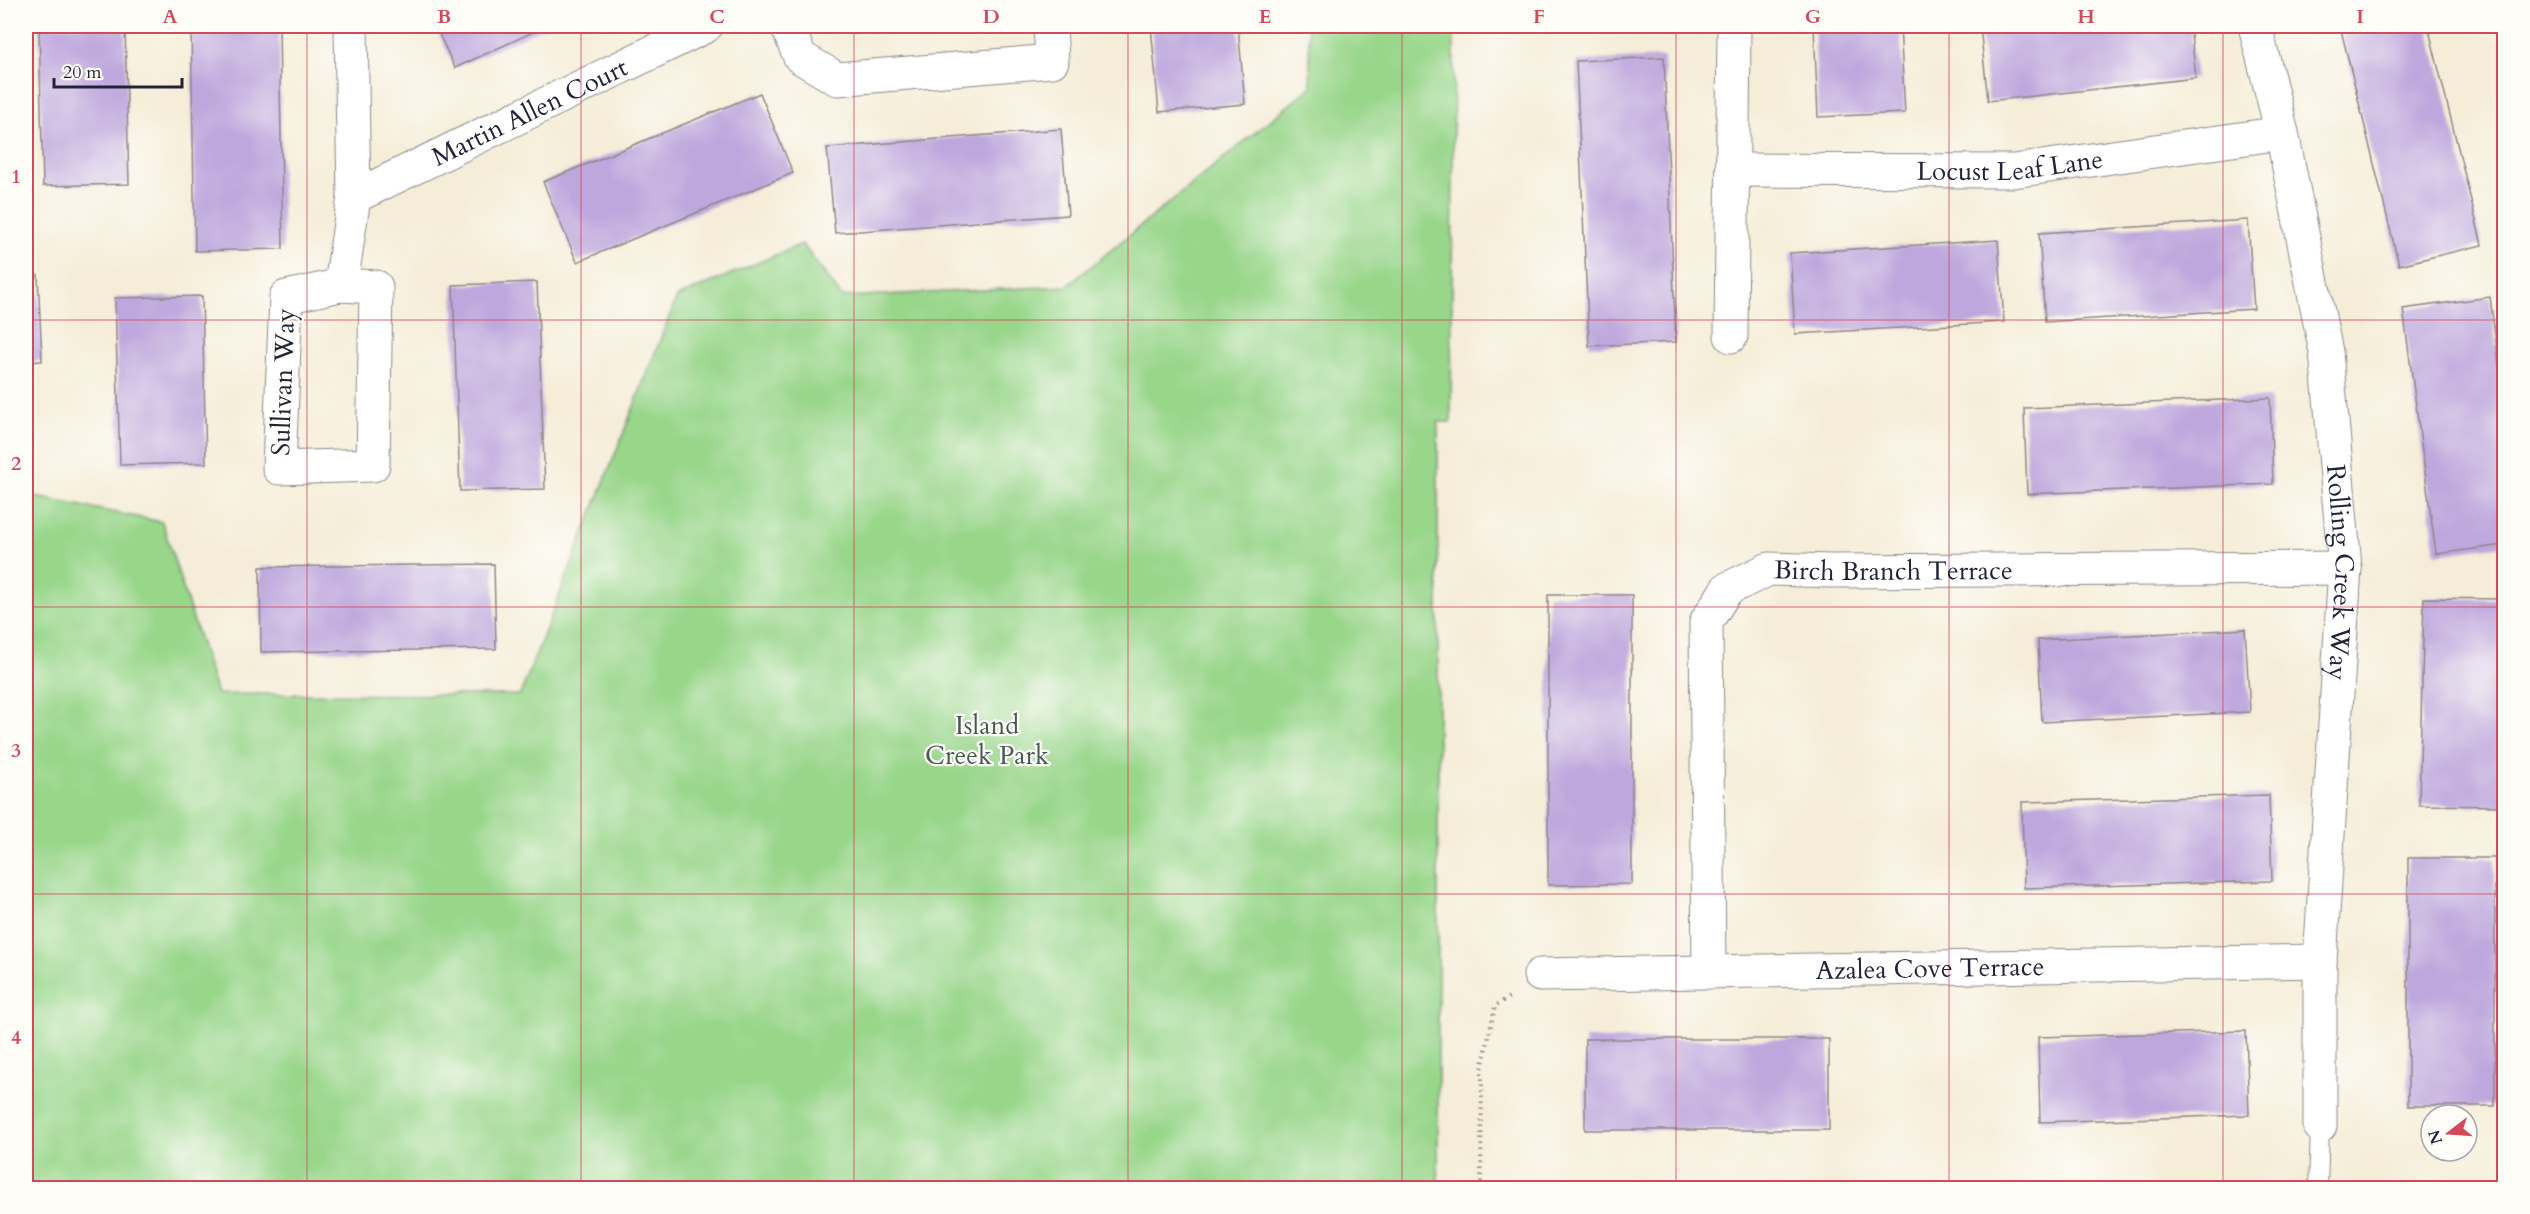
<svg xmlns="http://www.w3.org/2000/svg" width="2530" height="1214" viewBox="0 0 2530 1214" font-family="Cardo,serif">
<style>
.green{fill:#98d68a;stroke:#5d7c62;stroke-width:1.5}
.building{fill:#bea7dd}
.lines{fill:none;stroke-linecap:round;stroke-linejoin:round}
.lane-casing{stroke:#8c888a;stroke-width:20}
.street-casing{stroke:#8c888a;stroke-width:35}
.path{stroke:#8c888a;stroke-width:4;stroke-dasharray:1.5 4.5;stroke-linecap:butt}
.lane{stroke:#fff;stroke-width:18}
.street{stroke:#fff;stroke-width:33}
.grid{fill:none;stroke:#d1495b;stroke-width:1.5;stroke-opacity:0.55}
.labels{text-anchor:middle;dominant-baseline:central;stroke-width:4.5;stroke-linejoin:round;paint-order:stroke}
.street-label{font-size:26px;fill:#22223b;stroke:#fdfcf7}
.park-label{font-size:26px;fill:#455853;stroke:#fdfcf7}
.neatline{fill:none;stroke:#d1495b;stroke-width:2}
.grid-label{font-size:20px;text-anchor:middle;font-weight:bold;fill:#d1495b}
</style>
<rect width="100%" height="100%" fill="#fdfcf7"/>
<filter id="ink" filterUnits="userSpaceOnUse"><feTurbulence type="fractalNoise" baseFrequency=".0167" numOctaves="2"/><feDisplacementMap in="SourceGraphic" scale="12" xChannelSelector="R" yChannelSelector="G"/><feConvolveMatrix kernelMatrix="1 2 1 2 8 2 1 2 1" color-interpolation-filters="sRGB"/></filter>
<filter id="wash" filterUnits="userSpaceOnUse"><feTurbulence type="fractalNoise" baseFrequency=".008" numOctaves="4" result="noise"/><feDisplacementMap in="SourceGraphic" scale="24" xChannelSelector="R" yChannelSelector="G"/><feGaussianBlur stdDeviation="1.35" result="paint"/><feColorMatrix in="noise" values="0 0 0 0 0 0 0 0 0 0 0 0 0 0 0 0 0 1.4 0 .05"/><feComposite in="paint" operator="in"/></filter>
<g filter="url(#wash)">
<rect width="100%" height="100%" fill="#f5edd8"/>
<!-- green -->
<path class="green" d="M 1308,26 L 1454,26 L 1451,422 L 1438,422 L 1438,1188 L 26,1188 L 26,495 L 162,522 L 217,694 L 520,695 L 677,297 L 802,244 L 842,297 L 1067,286 L 1311,87 Z"/>
<g id="blocks">
<!-- building -->
<path class="building" d="M 39,26 L 125,26 L 129,184 L 43,186 Z
M 191,26 L 279,26 L 283,249 L 195,251 Z
M 435,26 L 546,26 L 455,68 Z
M 1151,26 L 1238,26 L 1245,104 L 1159,112 Z
M 1814,26 L 1900,26 L 1905,113 L 1818,117 Z
M 1980,26 L 2190,26 L 2196,78 L 1988,101 Z
M 2340,26 L 2428,26 L 2482,245 L 2399,265 Z
M 1664,57 L 1676,342 L 1589,346 L 1576,61 Z
M 760,93 L 793,173 L 577,262 L 543,182 Z
M 1061,129 L 1068,215 L 835,233 L 827,148 Z
M 2248,220 L 2254,309 L 2045,322 L 2039,233 Z
M 1998,240 L 2004,322 L 1795,334 L 1790,253 Z
M 38,275 L 42,361 L 26,362 L 26,276 Z
M 537,282 L 545,489 L 460,491 L 453,285 Z
M 202,296 L 206,463 L 120,465 L 115,298 Z
M 2490,297 L 2504,403 L 2504,545 L 2436,554 L 2403,309 Z
M 2270,398 L 2273,484 L 2027,494 L 2024,408 Z
M 494,564 L 496,649 L 261,652 L 260,567 Z
M 1548,595 L 1632,595 L 1632,884 L 1548,885 Z
M 2424,598 L 2504,599 L 2504,806 L 2419,805 Z
M 2245,629 L 2250,712 L 2042,722 L 2038,640 Z
M 2269,795 L 2272,881 L 2024,888 L 2022,802 Z
M 2408,858 L 2495,858 L 2495,1106 L 2408,1106 Z
M 2246,1031 L 2249,1115 L 2040,1122 L 2038,1037 Z
M 1585,1039 L 1829,1039 L 1829,1130 L 1585,1130 Z"/>
</g>
</g>
<g filter="url(#ink)">
<use href="#blocks" fill-opacity="0" stroke="#8c888a" stroke-width="1.5"/>
<g class="lines">
<!-- lane casing -->
<g class="lane-casing">
<path id="lane" d="M 2318,1188 L 2320,1126"/>
</g>
<!-- street casing -->
<g class="street-casing">
<g id="street">
<path d="M 787,26 L 800,57 L 837,79 L 1052,61 L 1050,26"/>
<path id="s1" d="M 2255,26 L 2282,133 L 2326,352 L 2345,568 L 2320,961 L 2320,1126"/>
<path id="s2" d="M 1734,170 L 2014,171 L 2282,133"/>
<path id="s3" d="M 354,197 L 706,26"/>
<path d="M 341,285 L 376,287 L 373,465 L 279,468 L 286,297 Z"/>
<path d="M 341,285 L 354,197 L 351,26"/>
<path d="M 1731,336 L 1734,26"/>
<path id="s4" d="M 1709,972 L 1706,622 L 1727,589 L 1769,569 L 1831,571 L 2345,568"/>
<path id="s5" d="M 1540,975 L 2320,961"/>
</g>
</g>
<!-- path -->
<path class="path" d="M 1481,1188 L 1482,1069 L 1495,1006 L 1509,997"/>
<!-- lane -->
<use href="#lane" class="lane"/>
<!-- street -->
<use href="#street" class="street"/>
</g>
</g>
<!-- grid -->
<path class="grid" d="M 307,26 L 307,1188M 581,26 L 581,1188M 854,26 L 854,1188M 1128,26 L 1128,1188M 1402,26 L 1402,1188M 1676,26 L 1676,1188M 1949,26 L 1949,1188M 2223,26 L 2223,1188M 26,320 L 2504,320M 26,607 L 2504,607M 26,894 L 2504,894"/>
<g class="labels">
<!-- street labels -->
<g class="street-label">
<text stroke="none"><textPath href="#s3" startOffset="195">Martin Allen Court</textPath></text>
<text stroke="none"><textPath href="#s2" startOffset="276">Locust Leaf Lane</textPath></text>
<text transform="translate(283 382) rotate(-88)">Sullivan Way</text>
<text stroke="none"><textPath href="#s4" startOffset="560">Birch Branch Terrace</textPath></text>
<text stroke="none"><textPath href="#s1" startOffset="555">Rolling Creek Way</textPath></text>
<text stroke="none"><textPath href="#s5" startOffset="390">Azalea Cove Terrace</textPath></text>
</g>
<!-- park labels -->
<g class="park-label">
<text x="987" y="725">Island<tspan x="987" dy="30">Creek Park</tspan></text>
</g>
</g>
<!-- margin -->
<rect width="2530" height="1214" fill="none" stroke="#fdfcf7" stroke-width="66"/>
<!-- north arrow -->
<g transform="translate(2449 1133) rotate(253)"><circle r="28" fill="#fdfcf7" stroke="#a5a5ac" stroke-width="1.5"/>
<path d="M0-4.5L10 22L0 15L-10 22Z" fill="#d1495b"/>
<text y="-9" font-size="16" font-weight="bold" text-anchor="middle" fill="#22223b">N</text>
</g>
<!-- scale -->
<path d="M54 78v9h128v-9" fill="none" stroke="#22223b" stroke-width="3"/>
<text x="63" y="78" font-size="18" fill="#22223b" stroke="#fdfcf7" stroke-width="4.5" paint-order="stroke">20 m</text>
<rect x="33" y="33" width="2464" height="1148" class="neatline"/>
<g class="grid-label">
<text x="170" y="23">A</text>
<text x="444" y="23">B</text>
<text x="717" y="23">C</text>
<text x="991" y="23">D</text>
<text x="1265" y="23">E</text>
<text x="1539" y="23">F</text>
<text x="1813" y="23">G</text>
<text x="2086" y="23">H</text>
<text x="2360" y="23">I</text>
<text x="16" y="183">1</text>
<text x="16" y="470">2</text>
<text x="16" y="757">3</text>
<text x="16" y="1044">4</text>
</g>
</svg>
